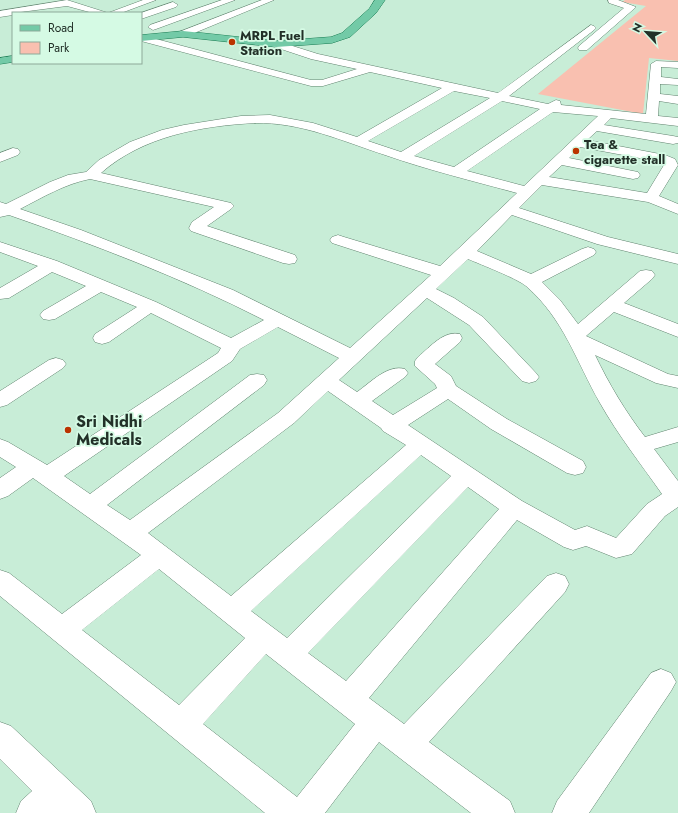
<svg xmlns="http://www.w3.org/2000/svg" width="678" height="813" viewBox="0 0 678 813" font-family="Jost,sans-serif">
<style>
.green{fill:#f9c0b0}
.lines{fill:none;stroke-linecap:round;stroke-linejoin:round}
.minor-casing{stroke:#61836f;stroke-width:1}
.major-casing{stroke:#1a7d54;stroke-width:1}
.minor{fill:#fff;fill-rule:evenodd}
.major{fill:#73caa7;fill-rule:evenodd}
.poi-dot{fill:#b30;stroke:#d5fae4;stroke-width:1.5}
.labels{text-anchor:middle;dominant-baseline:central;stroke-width:3.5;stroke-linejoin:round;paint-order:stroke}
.far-poi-label{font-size:13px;font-weight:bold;fill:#223028;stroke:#d5fae4;text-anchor:start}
.poi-label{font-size:16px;font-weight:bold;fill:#223028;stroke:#d5fae4;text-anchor:start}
</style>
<rect width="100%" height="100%" fill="#c8edd7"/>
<!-- green -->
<path class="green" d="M 625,0 L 678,0 L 678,61 L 649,58 L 643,114 L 538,94 L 646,6 L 622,2 Z"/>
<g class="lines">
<!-- minor casing -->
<g class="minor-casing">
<path id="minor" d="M 67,0 L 108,13 L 143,0 L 156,0 L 121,13 L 93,13 L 67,6 L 13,13 L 13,15 L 0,17 L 0,11 Z
M 222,0 L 235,0 L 156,29 L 153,30 L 148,27 L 150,25 Z
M 262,0 L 274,0 L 187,36 L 179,36 L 178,34 L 179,32 Z
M 608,0 L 618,0 L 636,7 L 587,50 L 579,50 L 578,48 L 579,46 L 624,8 L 609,3 Z
M 173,2 L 178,5 L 176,7 L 141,19 L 141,13 Z
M 591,25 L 594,26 L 596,28 L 594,30 L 509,96 L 548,104 L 556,100 L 560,101 L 561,105 L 646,114 L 651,64 L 656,61 L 678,62 L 678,68 L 661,67 L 661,77 L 678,79 L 678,85 L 660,84 L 660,94 L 678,96 L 678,104 L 659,101 L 658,116 L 678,118 L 678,126 L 611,118 L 604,125 L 673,136 L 678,137 L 678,143 L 673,144 L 597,131 L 587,140 L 665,155 L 675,159 L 678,165 L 659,196 L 678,204 L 678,214 L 648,202 L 542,185 L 519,208 L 608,237 L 678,254 L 678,264 L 597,244 L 512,215 L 477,251 L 531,274 L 582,249 L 588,247 L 594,249 L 596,252 L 594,255 L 542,282 L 560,300 L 578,324 L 640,271 L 646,270 L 652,271 L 655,275 L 652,279 L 624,303 L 678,324 L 678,337 L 614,312 L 586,336 L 668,374 L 678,376 L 678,388 L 656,383 L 595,355 C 609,384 625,411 645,437 L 678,427 L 678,442 L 654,449 L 678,481 L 678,507 L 665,516 L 632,554 L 616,558 L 586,546 L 573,550 L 564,547 L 517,520 L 369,698 L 404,724 L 547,576 L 556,573 L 565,576 L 569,584 L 565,592 L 429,742 L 510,801 L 515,813 L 471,813 L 379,742 L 325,813 L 265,813 L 0,596 L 0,570 L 9,573 L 62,614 L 141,555 L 33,478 L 8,496 L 0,499 L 0,478 L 16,467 L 0,457 L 0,439 L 8,442 L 47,465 L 218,353 L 221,348 L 151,313 L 109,342 L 102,344 L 95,342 L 93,338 L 95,334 L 137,307 L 101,292 L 55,319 L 49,320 L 43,319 L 40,315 L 43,311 L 86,286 L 52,272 L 9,298 L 0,299 L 0,288 L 38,266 L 0,252 L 0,242 L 57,261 L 156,302 L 231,338 L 264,320 C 182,278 95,245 9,215 L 0,217 L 0,202 L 6,204 L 50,182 L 68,175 L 86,172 L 99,160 L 130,142 L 162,130 L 184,125 L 241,116 L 270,115 L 313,123 L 357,137 L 442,88 L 370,72 L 323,86 L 311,86 L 141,41 L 141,35 L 311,80 L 322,80 L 357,69 L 311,59 L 272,46 L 271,44 L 272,42 L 280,42 L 318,54 L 498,93 ZM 454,91 L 490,98 L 401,152 L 368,141 ZM 502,101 L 540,109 L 454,167 L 414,156 ZM 553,112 L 598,116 L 524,186 L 467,171 ZM 255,123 C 301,122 342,141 385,155 C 428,170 473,181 517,193 L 440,266 L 344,237 L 338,235 L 332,237 L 330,240 L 332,243 L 431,275 L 350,348 L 233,290 L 81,230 L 20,209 C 43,197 65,184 90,179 L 214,207 L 192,222 L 189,228 L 191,231 L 283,263 L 289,264 L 295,263 L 297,259 L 295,255 L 207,226 L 231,209 L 234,206 L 231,203 L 101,173 C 143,136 201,126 255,123 ZM 580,147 L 661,162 L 664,165 L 647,193 L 549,177 L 562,165 L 633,179 L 638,178 L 640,175 L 638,172 L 633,171 L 569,158 ZM 468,259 C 482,265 516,278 526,286 C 564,319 576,361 600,403 C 618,435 641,464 662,494 L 647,504 L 616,538 L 587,526 L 575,530 L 522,501 L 408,425 L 448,399 L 491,429 L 567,473 L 575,475 L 583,473 L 586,467 L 583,461 L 507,419 L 456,386 L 451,376 L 435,364 L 460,342 L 462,338 L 460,334 C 444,330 430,347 418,357 L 415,361 L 415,366 L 435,384 L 437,388 L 393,415 L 372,401 L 405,377 L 408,373 L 405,369 C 388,364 371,382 357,392 L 339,380 L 427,298 L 469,325 L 522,381 L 529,383 L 536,381 L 539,377 L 536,373 L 483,317 L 454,298 L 436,289 ZM 278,327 L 339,358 L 278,413 L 130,520 L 107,505 L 264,385 L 267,380 L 264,375 L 257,374 L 250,375 L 90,494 L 64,476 L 232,361 L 240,349 ZM 328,391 L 381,428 L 383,431 L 406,445 L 231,596 L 148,533 L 294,423 ZM 421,455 L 451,476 L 287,638 L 251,611 ZM 468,487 L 499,509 L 346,681 L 308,653 ZM 159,569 L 245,638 L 179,705 L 82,630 ZM 266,654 L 355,724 L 297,797 L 203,724 Z
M 13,148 L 18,149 L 20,152 L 18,155 L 0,162 L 0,153 Z
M 56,358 L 63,360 L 66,364 L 63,368 L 7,405 L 0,407 L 0,391 L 49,360 Z
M 661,669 L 671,673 L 676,682 L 671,691 L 589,813 L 552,813 L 557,801 L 651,673 Z
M 0,722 L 11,726 L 91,801 L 96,813 L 16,813 L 21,801 L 32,791 L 0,759 Z"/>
</g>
<!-- major casing -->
<g class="major-casing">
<path id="major" d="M 375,0 L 385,0 L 376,13 L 350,37 L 332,43 L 276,47 L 183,37 L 141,41 L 141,35 L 183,31 L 276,41 L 331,37 L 342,33 L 369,9 Z
M 13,56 L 13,62 L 0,64 L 0,58 Z"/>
</g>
<!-- minor -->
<use href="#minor" class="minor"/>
<!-- major -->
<use href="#major" class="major"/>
</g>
<!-- markers -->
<g class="poi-dot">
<circle cx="232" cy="42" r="4"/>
<circle cx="576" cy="151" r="4"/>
<circle cx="68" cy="430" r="4"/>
</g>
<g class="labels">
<!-- far-poi labels -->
<g class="far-poi-label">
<text x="240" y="35">MRPL Fuel<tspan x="240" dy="15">Station</tspan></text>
<text x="584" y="144">Tea &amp;<tspan x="584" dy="15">cigarette stall</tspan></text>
</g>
<!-- poi labels -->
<g class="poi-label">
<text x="76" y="421">Sri Nidhi<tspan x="76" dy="18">Medicals</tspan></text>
</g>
</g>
<!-- legend -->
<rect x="12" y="12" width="130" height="52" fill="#d5fae4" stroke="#8da999"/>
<rect x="20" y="25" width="20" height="6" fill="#73caa7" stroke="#8da999"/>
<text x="48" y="32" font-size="12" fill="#223028">Road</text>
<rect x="20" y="42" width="20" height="12" fill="#f9c0b0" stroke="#8da999"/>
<text x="48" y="52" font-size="12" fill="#223028">Park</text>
<!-- north arrow -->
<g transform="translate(646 32) rotate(296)" stroke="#d5fae4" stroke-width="3" paint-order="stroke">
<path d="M0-3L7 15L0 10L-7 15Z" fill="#223028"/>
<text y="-6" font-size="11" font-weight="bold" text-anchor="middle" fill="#223028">N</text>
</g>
</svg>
